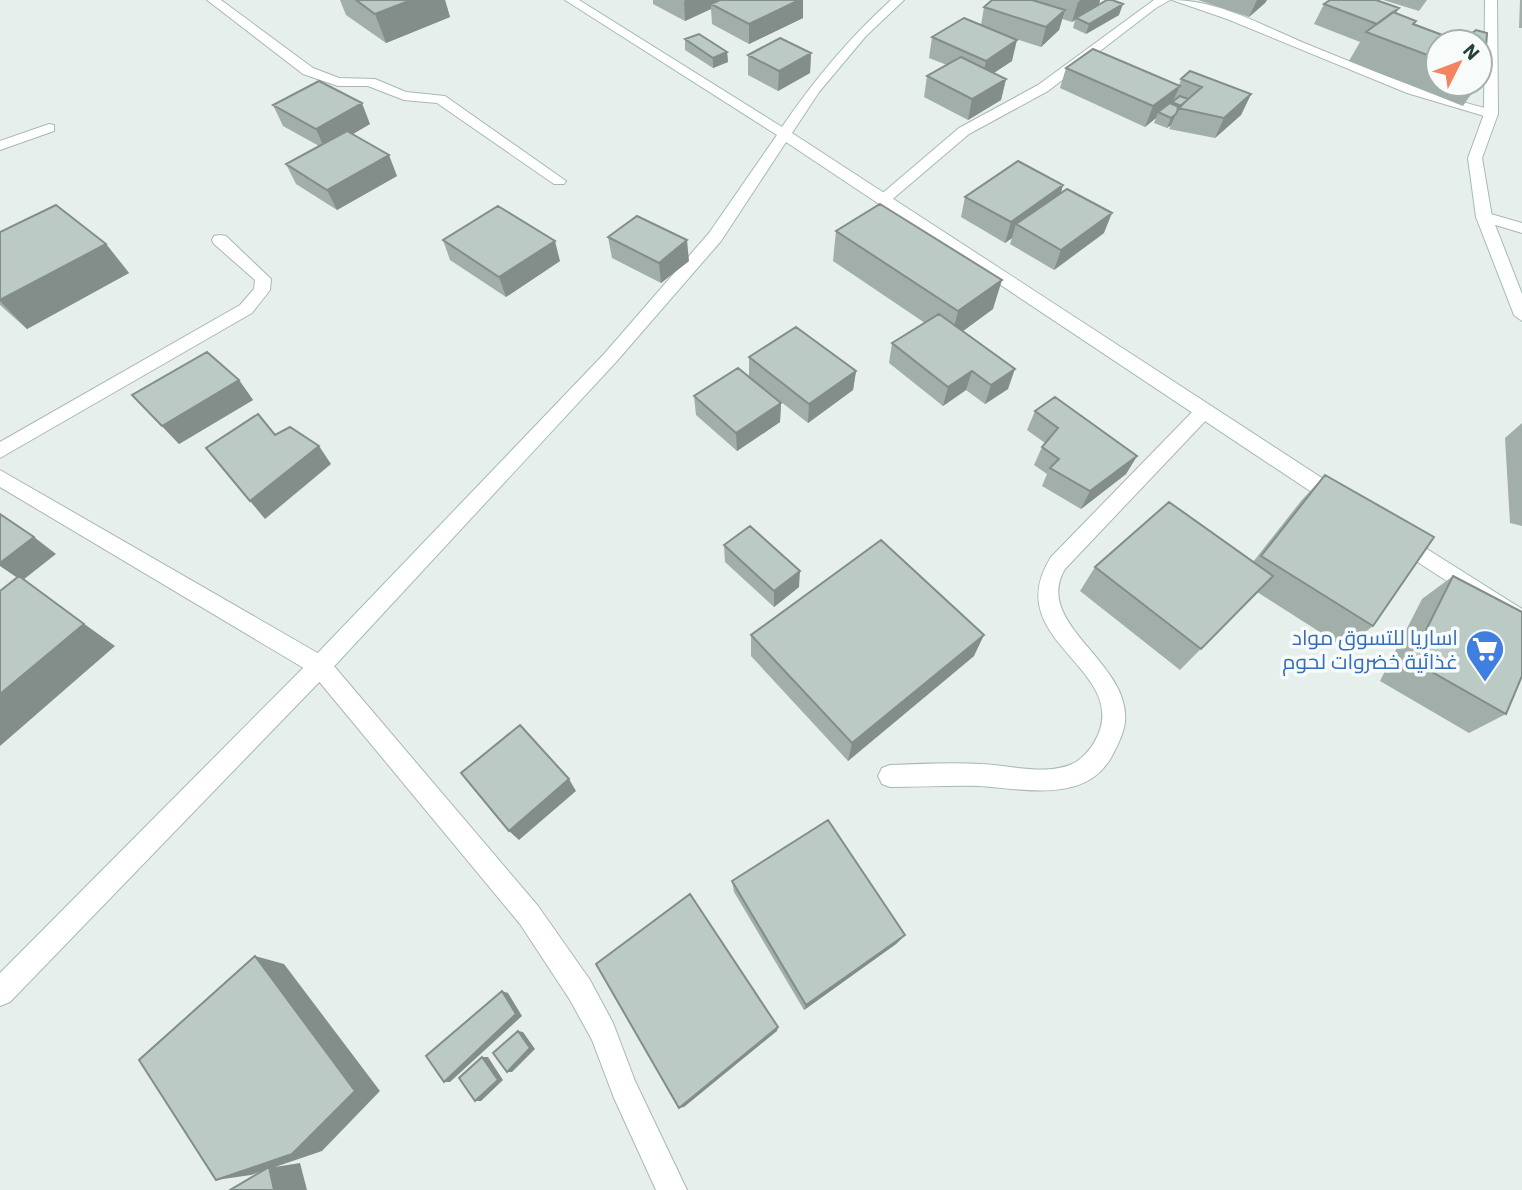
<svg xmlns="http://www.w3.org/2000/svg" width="1522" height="1190" viewBox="0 0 1522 1190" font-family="'IBM Plex Sans',Cairo,sans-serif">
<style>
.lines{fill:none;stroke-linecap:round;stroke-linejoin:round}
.street-casing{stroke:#a8b8b2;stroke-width:2}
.secondary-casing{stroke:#a4bbb3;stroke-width:2}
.street{fill:#fff;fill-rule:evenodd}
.secondary{fill:#fff;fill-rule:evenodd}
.wall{fill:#a1aea9}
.shaded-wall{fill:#838d89}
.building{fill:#bbcac4;stroke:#838d89;stroke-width:2}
.labels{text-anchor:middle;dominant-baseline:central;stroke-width:7;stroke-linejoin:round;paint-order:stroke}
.shop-label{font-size:21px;fill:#366cbe;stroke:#f7fbf9;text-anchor:end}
</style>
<rect width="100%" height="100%" fill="#e6efeb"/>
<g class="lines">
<!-- street casing -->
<g class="street-casing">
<path id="street" d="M 207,0 L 221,0 L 313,68 L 339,78 L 375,79 L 406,92 L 445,96 L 566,181 L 564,184 L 554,184 L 437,103 L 404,100 L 368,86 L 338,86 L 303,74 Z
M 1154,0 L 1170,0 L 1156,8 L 1048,91 L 969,134 L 888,203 L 878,203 L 875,200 L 878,197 L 959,128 L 1038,85 Z
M 1172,0 C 1220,0 1265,27 1309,45 C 1370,70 1431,95 1496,111 L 1498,114 L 1491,118 L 1407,93 L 1227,19 Z
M 49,124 L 54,125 L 54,131 L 0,150 L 0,141 Z
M 1484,212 L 1522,223 L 1522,233 L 1479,220 L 1476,217 L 1479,214 Z
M 220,235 L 226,236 L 271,279 L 270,290 L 252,313 L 0,458 L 0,442 L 240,305 L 254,289 L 255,280 L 214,244 L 212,240 L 214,236 Z
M 1204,404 L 1210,406 L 1213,411 L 1210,416 L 1065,569 C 1032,624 1131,662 1125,722 C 1124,732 1117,747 1112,756 C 1086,804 1024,789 980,786 C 950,785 920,787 890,787 L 882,784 L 878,776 L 882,768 L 890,765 C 920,764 951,762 981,764 C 1008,765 1046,776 1072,764 C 1081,760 1090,750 1095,741 C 1135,669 997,642 1051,557 L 1198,406 Z
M 0,470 L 328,659 L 538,906 L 590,980 L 613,1023 L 635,1081 L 687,1190 L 656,1190 L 614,1098 L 592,1040 L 570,1000 L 520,924 L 312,673 L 0,487 Z"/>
</g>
<!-- secondary casing -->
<g class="secondary-casing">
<path id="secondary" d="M 565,0 L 579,0 L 782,127 C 814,80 849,38 891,0 L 904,0 L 866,36 L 819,92 L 792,133 L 1345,493 L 1348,499 L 1345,505 L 1338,507 L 1331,505 L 786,142 L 721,241 L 616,362 L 328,673 L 10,1002 L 0,1006 L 0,973 L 312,659 L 604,354 L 709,233 L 777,135 Z
M 1485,0 L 1497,0 L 1498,114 L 1482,158 L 1492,217 L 1522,294 L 1522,321 L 1514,315 L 1476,217 L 1468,158 L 1484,114 Z
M 1400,532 L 1522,609 L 1522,630 L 1393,546 L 1390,540 L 1393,534 Z"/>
</g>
<!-- street -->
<use href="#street" class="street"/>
<!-- secondary -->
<use href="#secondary" class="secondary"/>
</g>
<!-- wall -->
<path class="wall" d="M 340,0 L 445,0 L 450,17 L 386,43 L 346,15 Z
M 653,0 L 717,0 L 717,1 L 803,18 L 749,44 L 712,24 L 711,9 L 685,21 L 653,4 Z
M 992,0 L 1100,0 L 1098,5 L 1119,15 L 1086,34 L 1073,28 L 1075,20 L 1072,22 L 1062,19 L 1059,30 L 1041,47 L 1007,36 L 1012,61 L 993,73 L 1006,79 L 1001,100 L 968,120 L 924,97 L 927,76 L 947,65 L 929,58 L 932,37 L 981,25 L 984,7 Z
M 1198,0 L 1267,0 L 1265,3 L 1249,17 Z
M 1330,0 L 1376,0 L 1399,8 L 1396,13 L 1416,21 L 1415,24 L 1461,42 L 1476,30 L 1487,33 L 1484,76 L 1480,82 L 1480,42 L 1438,42 L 1438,84 L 1478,84 L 1463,106 L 1349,61 L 1360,42 L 1314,24 L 1324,4 Z
M 1383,0 L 1427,0 L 1419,11 Z
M 1520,0 L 1522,0 L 1522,28 L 1519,28 Z
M 685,39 L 727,52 L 728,62 L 713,68 L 685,50 Z
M 811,53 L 810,73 L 778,91 L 748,75 L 748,55 Z
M 1066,68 L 1179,85 L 1181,79 L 1251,94 L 1241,115 L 1215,138 L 1169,129 L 1171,125 L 1167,128 L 1154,123 L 1156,118 L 1145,127 L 1060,88 Z
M 273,105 L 370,124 L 353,134 L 397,176 L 337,210 L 296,184 L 286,164 L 319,146 L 283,126 Z
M 1063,185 L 1061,193 L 1104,233 L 1054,270 L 1010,244 L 1012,238 L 1005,243 L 961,217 L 965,197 Z
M 836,231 L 993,309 L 962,331 L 1008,389 L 985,404 L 966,390 L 943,406 L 889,363 L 892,343 L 925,323 L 833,261 Z
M 0,232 L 106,244 L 129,273 L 27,329 L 0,305 Z
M 608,237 L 689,261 L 661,283 L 612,258 Z
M 443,240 L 560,261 L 506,297 L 450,260 Z
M 749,357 L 856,371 L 853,390 L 808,423 L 753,380 L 781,403 L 780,422 L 737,451 L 696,415 L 694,396 L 749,377 Z
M 239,380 L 253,400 L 179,444 L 132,395 Z
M 1035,411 L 1137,456 L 1126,474 L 1081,509 L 1042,486 L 1047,474 L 1034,465 L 1042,447 L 1045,443 L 1027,430 Z
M 1522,423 L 1522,526 L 1510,523 L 1505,438 Z
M 1325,475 L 1373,626 L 1345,648 L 1257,592 L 1180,670 L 1080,591 L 1095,567 L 1253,562 L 1301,501 Z
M 724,545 L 799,587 L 774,607 L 725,562 Z
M 1453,576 L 1506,714 L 1469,733 L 1380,681 L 1422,599 Z
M 751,635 L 974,656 L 848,761 L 751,656 Z
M 732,881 L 905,935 L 896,944 L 804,1010 L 734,892 Z"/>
<!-- shaded-wall -->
<path class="shaded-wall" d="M 411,0 L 445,0 L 450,17 L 386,43 L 375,14 Z
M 686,0 L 717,0 L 718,6 L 711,4 L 711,9 L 685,21 L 684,1 Z
M 799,0 L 803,0 L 803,18 L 749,44 L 749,24 Z
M 1081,0 L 1100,0 L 1099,5 L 1076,18 L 1075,20 L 1072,22 L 1078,2 Z
M 1257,0 L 1267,0 L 1265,3 L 1249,17 Z
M 1123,4 L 1119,15 L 1086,34 L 1089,24 Z
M 1065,10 L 1059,30 L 1041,47 L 1046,27 Z
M 1017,40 L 1012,61 L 982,81 L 986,61 Z
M 727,52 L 728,62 L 713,68 L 713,58 Z
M 811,53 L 810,73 L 778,91 L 779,71 Z
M 1006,79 L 1001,100 L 968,120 L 972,99 Z
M 1180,86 L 1170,107 L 1158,112 L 1156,118 L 1145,127 L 1153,106 Z
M 1251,94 L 1241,115 L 1215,138 L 1224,118 Z
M 362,103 L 370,124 L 325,150 L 316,129 Z
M 1176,114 L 1171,125 L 1167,128 L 1171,118 Z
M 389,155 L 397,176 L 337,210 L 327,190 Z
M 1063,185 L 1057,205 L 1016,224 L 1012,238 L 1005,243 L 1011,222 Z
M 1112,213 L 1104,233 L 1054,270 L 1061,250 Z
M 687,240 L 689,261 L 661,283 L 659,263 Z
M 555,241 L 560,261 L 506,297 L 499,277 Z
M 106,244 L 129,273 L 27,329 L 0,301 L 0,300 Z
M 1002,280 L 993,309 L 951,340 L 958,311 Z
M 1015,369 L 1008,389 L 985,404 L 991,385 Z
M 856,371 L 853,390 L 808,423 L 809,404 Z
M 972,371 L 966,390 L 943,406 L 948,387 Z
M 239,380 L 253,400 L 179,444 L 162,426 Z
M 781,403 L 780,422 L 737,451 L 736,433 Z
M 319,446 L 331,464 L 265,519 L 250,501 Z
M 1137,456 L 1126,474 L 1081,509 L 1090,491 Z
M 34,537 L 56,554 L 23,580 L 115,646 L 0,746 L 0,694 L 22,581 L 0,566 L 0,563 Z
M 800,571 L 799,587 L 774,607 L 774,591 Z
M 984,635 L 974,656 L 848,761 L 852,743 Z
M 569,779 L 576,791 L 519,840 L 509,831 Z
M 905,935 L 896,944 L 804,1010 L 806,1005 Z
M 255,956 L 284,964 L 380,1091 L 322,1151 L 275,1167 L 300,1163 L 307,1190 L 274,1190 L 270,1168 L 251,1175 L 216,1180 Z
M 502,991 L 508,993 L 522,1016 L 450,1082 L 444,1082 Z
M 778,1027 L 777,1031 L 684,1107 L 679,1108 Z
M 518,1031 L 523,1032 L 535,1049 L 512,1072 L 507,1072 Z
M 482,1057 L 488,1057 L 503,1080 L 481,1101 L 475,1101 Z"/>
<!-- building -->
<path class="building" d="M 356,0 L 411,0 L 375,14 Z
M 720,0 L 799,0 L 749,24 L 711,4 Z
M 992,0 L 1032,0 L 1065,10 L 1046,27 L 984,7 Z
M 1107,0 L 1112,0 L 1123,4 L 1089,24 L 1076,18 Z
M 1330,0 L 1376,0 L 1399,8 L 1377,24 L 1324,4 Z
M 1393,12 L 1416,21 L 1413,24 L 1461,42 L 1476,30 L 1487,33 L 1484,76 L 1480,75 L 1480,42 L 1438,42 L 1438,59 L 1366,32 Z
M 964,18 L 1017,40 L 986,61 L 932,37 Z
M 699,34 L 727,52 L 713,58 L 685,39 Z
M 780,38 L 811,53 L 779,71 L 748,55 Z
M 1093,49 L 1180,86 L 1153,106 L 1066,68 Z
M 961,57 L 1006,79 L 972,99 L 927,76 Z
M 1190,71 L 1251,94 L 1224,118 L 1178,108 L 1202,87 L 1181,79 Z
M 319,81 L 362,103 L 316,129 L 273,105 Z
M 1180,96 L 1188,99 L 1181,106 L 1172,102 Z
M 1170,103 L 1179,107 L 1176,114 L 1171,118 L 1158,112 Z
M 347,131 L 389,155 L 327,190 L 286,164 Z
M 1018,161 L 1063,185 L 1011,222 L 965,197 Z
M 1067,189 L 1112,213 L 1061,250 L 1016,224 Z
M 880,204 L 1002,280 L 958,311 L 836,231 Z
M 56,205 L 106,244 L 0,300 L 0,232 Z
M 498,206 L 555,241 L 499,277 L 443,240 Z
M 637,216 L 687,240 L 659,263 L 608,237 Z
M 939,314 L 1015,369 L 991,385 L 972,371 L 948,387 L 892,343 Z
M 796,327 L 856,371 L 809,404 L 749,357 Z
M 207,352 L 239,380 L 162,426 L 132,395 Z
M 738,368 L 781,403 L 736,433 L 694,396 Z
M 1055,397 L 1137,456 L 1090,491 L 1050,468 L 1059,459 L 1042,447 L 1058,428 L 1035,411 Z
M 258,414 L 275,435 L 290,427 L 319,446 L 250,501 L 206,448 Z
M 1325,475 L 1434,537 L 1373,626 L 1261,556 Z
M 1169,502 L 1273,576 L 1201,649 L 1095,567 Z
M 0,514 L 34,537 L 0,563 Z
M 750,526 L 800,571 L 774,591 L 724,545 Z
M 881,540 L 984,635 L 852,743 L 751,635 Z
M 19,576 L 84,624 L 0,694 L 0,591 Z
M 1453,576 L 1522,612 L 1522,676 L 1506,714 L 1411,660 Z
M 520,725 L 569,779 L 509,831 L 461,773 Z
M 828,820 L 905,935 L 806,1005 L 732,881 Z
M 690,894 L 778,1027 L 679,1108 L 596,964 Z
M 255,956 L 355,1091 L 292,1154 L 216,1180 L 139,1060 Z
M 502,991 L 516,1014 L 444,1082 L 426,1056 Z
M 518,1031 L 530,1048 L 507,1072 L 493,1053 Z
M 482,1057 L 498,1080 L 475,1101 L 459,1078 Z
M 269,1167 L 274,1190 L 230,1190 Z"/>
<!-- icons -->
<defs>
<g id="supermarket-pin" transform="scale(2.0125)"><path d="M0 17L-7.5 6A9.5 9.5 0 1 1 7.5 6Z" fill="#3f7fe0" stroke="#f7fbf9"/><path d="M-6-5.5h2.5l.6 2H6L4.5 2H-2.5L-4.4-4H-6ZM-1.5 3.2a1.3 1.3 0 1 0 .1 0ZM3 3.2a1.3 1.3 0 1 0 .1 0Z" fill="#fff"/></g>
</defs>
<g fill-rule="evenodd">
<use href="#supermarket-pin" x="1485" y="649"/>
</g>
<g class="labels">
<!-- shop labels -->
<g class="shop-label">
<text x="1458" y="637">اساريا للتسوق مواد<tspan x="1458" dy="24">غذائية خضروات لحوم</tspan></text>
</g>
</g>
<!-- north arrow -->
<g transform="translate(1459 63) rotate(48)"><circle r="33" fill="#f7fbf9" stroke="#a3b1ad" stroke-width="2"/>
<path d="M0-5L12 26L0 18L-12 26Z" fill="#f4845f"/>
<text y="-10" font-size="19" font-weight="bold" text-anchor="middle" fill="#24423a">N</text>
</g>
</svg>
